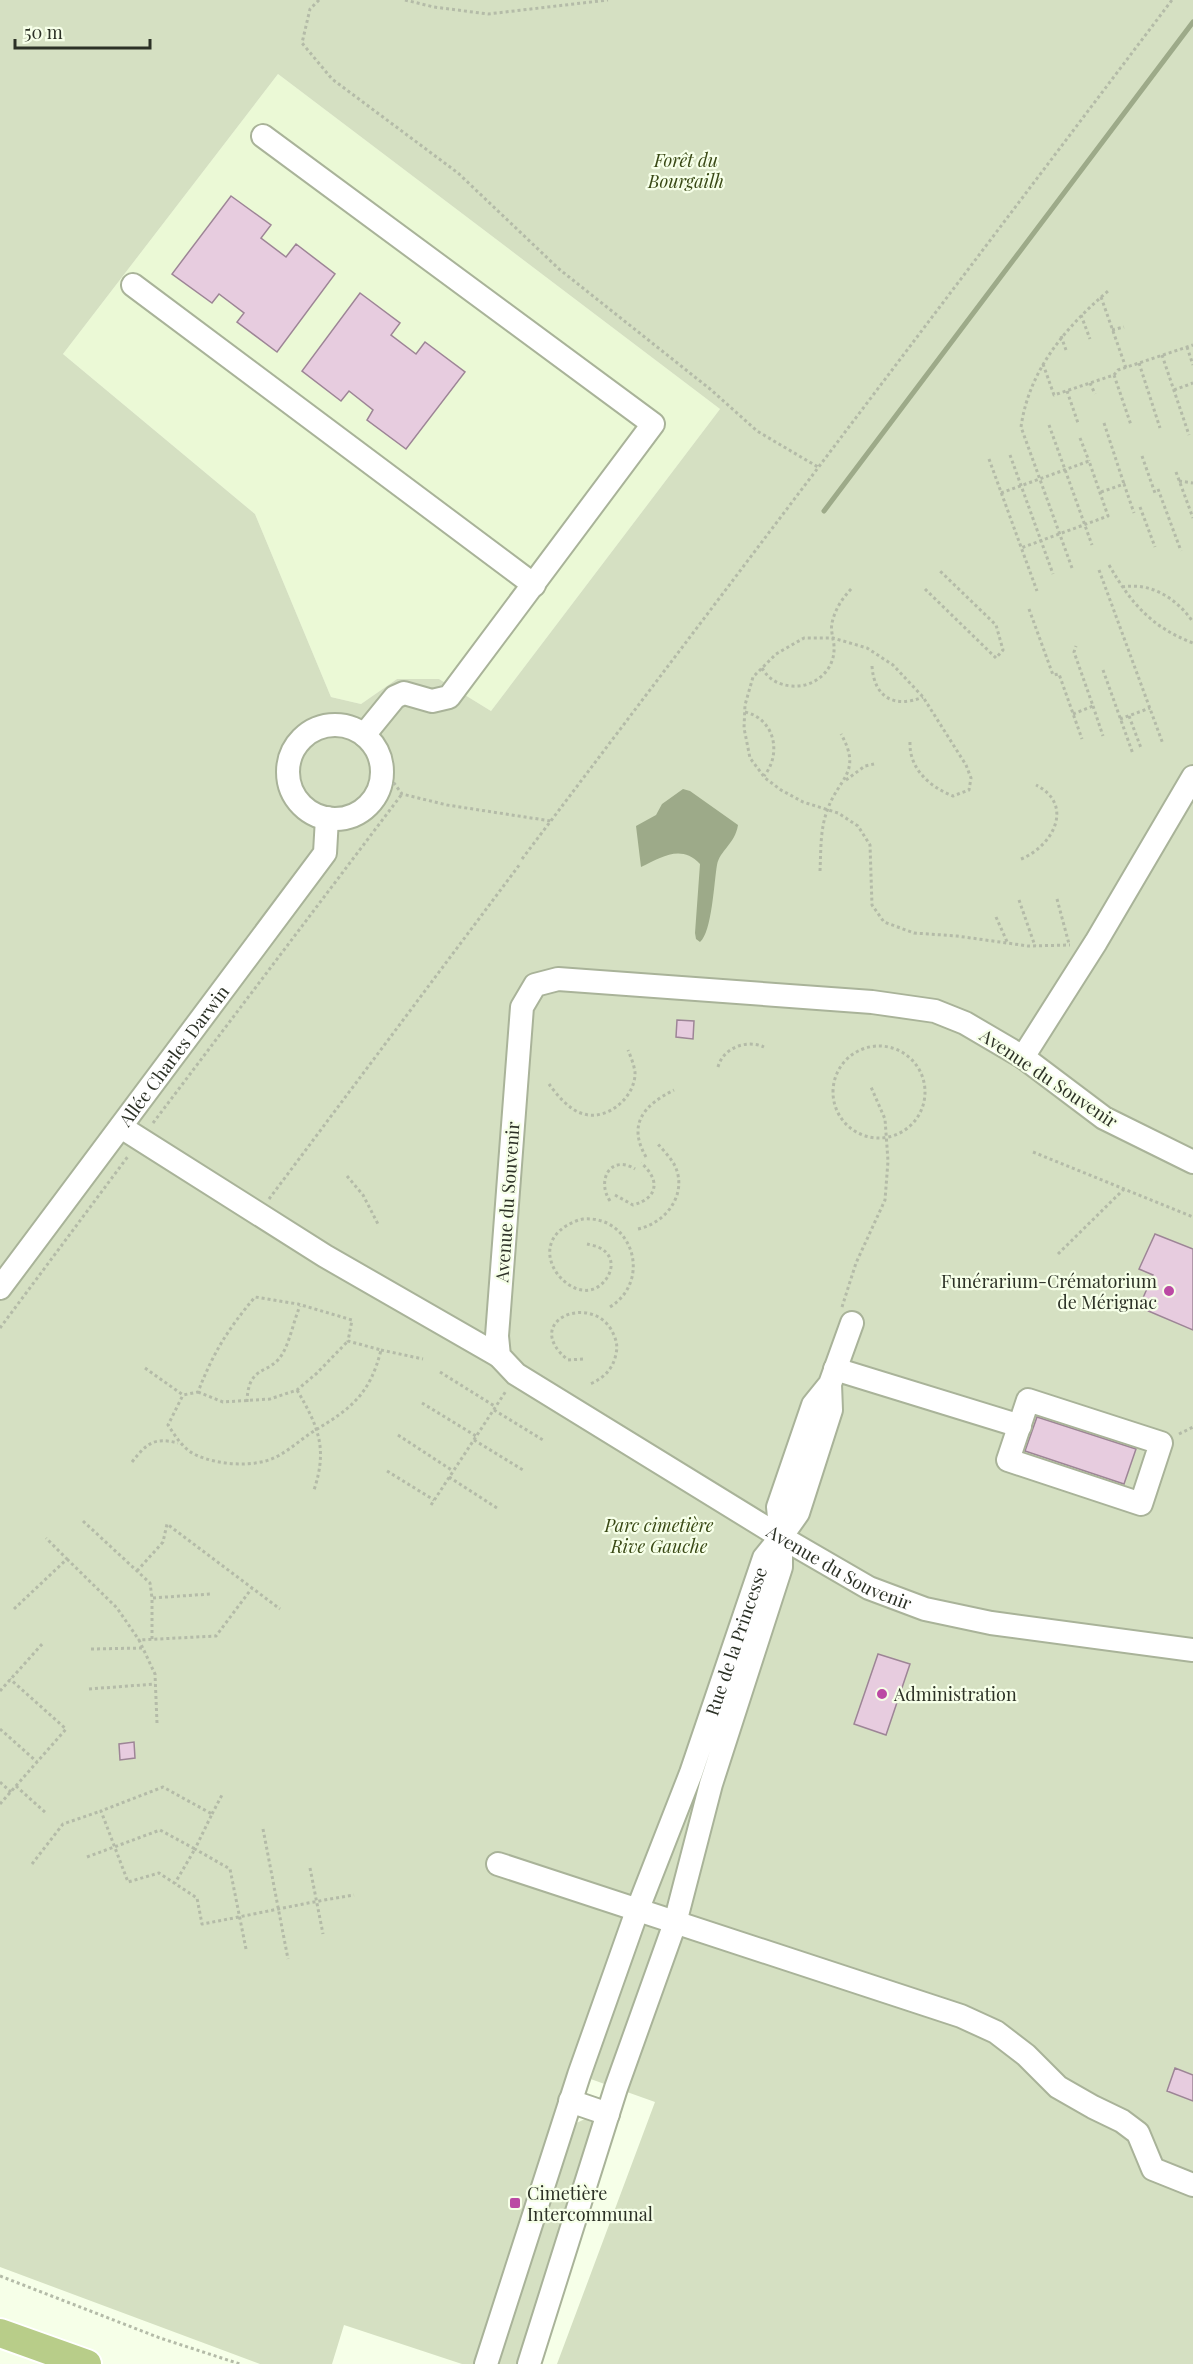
<svg xmlns="http://www.w3.org/2000/svg" width="1193" height="2364" viewBox="0 0 1193 2364" font-family="'Playfair Display',serif">
<style>
.built{fill:#ebf9d6}
.green{fill:#d5e0c2;fill-rule:evenodd}
.water{fill:#9daa89}
.lines{fill:none;stroke-linecap:round;stroke-linejoin:round}
.stream{stroke:#9daa89;stroke-width:5}
.building{fill:#e7ccdf;stroke:#9d8596;stroke-width:1.5}
.minor-casing{stroke:#a9b399;stroke-width:26}
.major-casing{stroke:#fff;stroke-width:32}
.path{stroke:#b4bba8;stroke-width:3;stroke-dasharray:3 3;stroke-linecap:butt}
.minor{stroke:#fff;stroke-width:22}
.major{stroke:#b8cd89;stroke-width:28}
.poi-dot{fill:#bb49a4;stroke:#f6ffe8;stroke-width:2}
.labels{text-anchor:middle;dominant-baseline:central;stroke-width:4.5;stroke-linejoin:round;paint-order:stroke}
.park-label{font-size:18px;font-style:italic;fill:#394915;stroke:#f6ffe8}
.street-label{font-size:18px;fill:#2c3126;stroke:#f6ffe8}
.poi-label{font-size:18px;fill:#2c3126;stroke:#f6ffe8;text-anchor:start}
</style>
<rect width="100%" height="100%" fill="#f6ffe8"/>
<!-- built -->
<path class="built" d="M 278,74 L 720,409 L 491,711 L 439,679 L 397,679 L 361,704 L 331,697 L 255,514 L 63,354 Z"/>
<!-- green -->
<path class="green" d="M 0,0 L 1193,0 L 1193,2364 L 557,2364 L 655,2102 L 571,2072 L 477,2364 L 462,2364 L 344,2325 L 332,2364 L 260,2364 L 0,2267 ZM 278,74 L 720,409 L 491,711 L 439,679 L 397,679 L 361,704 L 331,697 L 255,514 L 63,354 Z
M 585,2119 L 592,2122 L 596,2127 L 522,2364 L 494,2364 L 572,2125 Z"/>
<!-- water -->
<path class="water" d="M 683,789 L 690,791 L 738,825 C 735,844 720,850 717,865 C 714,882 712,932 700,942 L 696,939 L 695,933 L 700,864 C 681,844 662,857 641,867 L 636,826 L 656,815 L 662,804 Z"/>
<g class="lines">
<!-- stream -->
<path class="stream" d="M 824,511 L 1193,22"/>
</g>
<!-- building -->
<path class="building" d="M 231,196 L 271,225 L 261,238 L 286,257 L 296,244 L 335,274 L 277,352 L 237,322 L 244,313 L 219,294 L 212,303 L 172,274 Z
M 360,293 L 400,323 L 391,335 L 416,354 L 425,342 L 465,372 L 406,449 L 367,420 L 373,410 L 349,391 L 341,401 L 302,371 Z
M 677,1020 L 694,1021 L 693,1039 L 676,1037 Z
M 1155,1234 L 1193,1249 L 1193,1330 L 1139,1307 L 1153,1275 L 1139,1269 Z
M 1037,1417 L 1136,1449 L 1124,1484 L 1025,1451 Z
M 878,1654 L 910,1664 L 886,1735 L 854,1724 Z
M 134,1742 L 135,1758 L 120,1760 L 119,1744 Z
M 1175,2068 L 1193,2075 L 1193,2101 L 1167,2091 Z"/>
<g class="lines">
<!-- minor casing -->
<g class="minor-casing">
<g id="minor">
<path d="M 263,136 L 653,424 L 449,697 L 432,701 L 404,693 L 395,697 L 364,735"/>
<path d="M 133,285 L 534,585"/>
<circle cx="335" cy="772" r="47"/>
<path d="M 1023,1057 L 1096,942 L 1193,777"/>
<path d="M 121,1127 L 325,1256 L 499,1356"/>
<path id="s1" d="M 1193,1162 L 1104,1118 L 1023,1057 L 965,1023 L 935,1011 L 872,1002 L 558,979 L 535,985 L 522,1007 L 497,1336 L 499,1356 L 516,1374 L 781,1537 L 869,1588 L 925,1609 L 991,1623 L 1193,1650"/>
<path id="s2" d="M 0,1288 L 325,853 L 327,818"/>
<path d="M 835,1369 L 1020,1426"/>
<path d="M 830,1384 L 831,1410 L 798,1513 L 781,1537 L 778,1507 L 813,1405 L 830,1384 L 852,1323"/>
<path d="M 1028,1400 L 1161,1443 L 1141,1504 L 1008,1460 Z"/>
<path d="M 498,1864 L 961,2016 L 996,2032 L 1026,2055 L 1058,2087 L 1093,2107 L 1122,2121 L 1138,2133 L 1153,2169 L 1193,2185"/>
<path d="M 570,2101 L 608,2114"/>
<path id="s3" d="M 486,2364 L 579,2075 L 637,1911 L 691,1773 L 764,1558 L 781,1537 L 781,1567 L 711,1784 L 675,1923 L 616,2088 L 529,2364"/>
</g>
</g>
<!-- major casing -->
<g class="major-casing">
<path id="major" d="M 0,2333 L 87,2364"/>
</g>
<!-- path -->
<path class="path" d="M 319,0 L 310,9 L 302,43 L 332,79 L 458,173 L 559,269 L 710,389 L 757,431 L 818,467
M 405,0 L 434,7 L 488,14 L 608,0
M 1101,297 L 1126,368
M 1081,315 L 1090,339
M 1112,330 L 1124,327
M 1061,336 L 1066,350
M 1187,347 L 1193,365
M 1162,355 L 1189,435
M 1139,363 L 1160,428
M 1043,364 L 1054,395 L 1114,375 L 1118,370 L 1193,345
M 1114,375 L 1131,425
M 1090,383 L 1095,394
M 1174,390 L 1193,383
M 1067,391 L 1078,423
M 1104,423 L 1124,484
M 1049,425 L 1092,545
M 1080,438 L 1089,461
M 1010,455 L 1053,574
M 1142,456 L 1155,493
M 989,459 L 1037,591
M 1176,472 L 1193,518
M 1179,481 L 1193,483
M 1158,489 L 1181,551
M 1101,492 L 1124,484 L 1134,513
M 1001,493 L 1089,461 L 1108,516 L 1021,548
M 1140,507 L 1155,547
M 1109,565 C 1131,603 1151,627 1193,643
M 1072,568 L 1021,427 C 1029,370 1065,328 1108,291
M 1099,570 L 1163,744
M 1122,587 C 1152,582 1177,599 1193,622
M 925,589 L 996,658 L 1003,650 L 996,625 L 940,571
M 1029,609 L 1053,675 L 1059,674 L 1082,739
M 872,666 C 874,697 894,709 923,697
M 762,668 C 769,680 779,685 792,686 C 813,688 833,672 834,651 C 835,642 830,632 832,623 C 835,609 843,597 853,587
M 1103,670 L 1133,754
M 1093,706 L 1103,736
M 745,712 C 775,719 782,754 764,776
M 1073,714 L 1093,706 L 1074,652 L 1076,646
M 1129,716 L 1141,748
M 1120,719 L 1150,708
M 910,742 C 909,769 930,787 953,796 L 969,790 L 971,778 L 966,765 L 923,697 L 893,665 L 867,648 L 833,638 L 804,638 L 776,654 L 753,677 L 745,705 L 744,728 L 750,758 L 765,778 L 781,790 L 803,802 L 838,813 L 858,826 L 870,845 L 872,905 L 884,922 L 914,933 L 957,936 L 1028,946 L 1070,945
M 383,768 L 402,794 L 447,805 L 551,821
M 846,780 L 865,766 L 874,764
M 522,859 L 1172,0
M 1021,859 C 1053,846 1075,805 1036,785
M 820,871 C 821,851 820,830 827,811 C 838,778 863,773 841,734
M 1057,899 L 1069,944
M 1019,900 L 1035,946
M 996,917 L 1008,944
M833 1092a46 46 0 1 1 92 0a46 46 0 1 1-92 0Z
M 718,1067 C 723,1048 746,1039 764,1047
M 549,1084 C 557,1095 570,1111 584,1114 C 607,1121 636,1097 635,1072 C 634,1065 631,1057 628,1050
M 153,1123 L 402,794
M 1033,1152 L 1193,1217
M 646,1157 C 627,1124 644,1105 674,1090
M 347,1176 L 363,1195 L 379,1226
M 615,1195 L 633,1205 C 659,1198 660,1179 641,1163
M 269,1199 L 520,864
M 610,1201 C 596,1180 611,1154 635,1169
M 638,1229 C 666,1223 688,1194 675,1166 C 671,1158 663,1150 657,1143
M 587,1244 C 591,1245 597,1246 600,1248 C 619,1258 611,1280 596,1288 C 569,1302 526,1251 566,1226 C 571,1223 577,1220 583,1219 C 632,1215 653,1280 610,1307
M 1058,1254 L 1124,1189
M 842,1307 L 856,1263 L 885,1200 L 888,1161 L 885,1119 L 871,1087
M 0,1328 L 129,1155
M 381,1350 L 423,1359
M 583,1359 L 568,1360 C 520,1321 591,1292 612,1331 C 616,1339 618,1345 616,1354 C 613,1369 604,1378 590,1384
M 145,1368 L 183,1395 L 198,1392 C 213,1353 228,1329 255,1297 L 298,1304 L 352,1320 L 348,1341 L 381,1350 C 370,1394 352,1408 314,1431 C 301,1439 290,1450 276,1457 C 254,1468 218,1465 196,1455 C 183,1449 176,1437 168,1425 L 183,1395
M 440,1372 L 496,1407
M 297,1390 C 318,1426 328,1448 314,1490
M 198,1392 L 223,1402 L 270,1399 L 297,1390 L 317,1373 L 348,1341
M 247,1402 C 248,1362 271,1377 284,1351 C 291,1337 294,1320 300,1306
M 422,1403 L 476,1436
M 494,1410 L 543,1440
M 1179,1434 L 1193,1427
M 398,1435 L 453,1471
M 474,1440 L 523,1470
M 132,1462 C 147,1443 154,1437 178,1443
M 387,1471 L 434,1500
M 449,1477 L 497,1508
M 431,1505 L 506,1391
M 83,1521 L 150,1583 L 152,1598
M 67,1559 L 117,1608 L 139,1640
M 137,1571 L 163,1542 L 167,1524 L 280,1609
M 14,1609 L 67,1559 L 46,1538
M 152,1639 L 152,1598 L 210,1594
M 91,1649 L 143,1648
M 89,1689 L 155,1684
M 0,1691 L 44,1642
M 157,1723 L 155,1674 L 139,1640 L 216,1636 L 252,1588
M 0,1729 L 37,1762
M 0,1782 L 11,1792
M 16,1786 L 46,1813
M 0,1804 L 66,1729 L 10,1679
M 212,1814 L 223,1793
M 263,1829 L 288,1959
M 87,1857 L 160,1830 L 195,1849 L 175,1883
M 32,1864 L 63,1824 L 101,1811
M 310,1868 L 323,1934
M 246,1949 L 230,1869 L 195,1849 L 212,1814 L 163,1787 L 101,1811 L 128,1882 L 159,1873 L 197,1898 L 202,1924 C 252,1915 303,1903 354,1895
M 0,2276 L 160,2338 L 240,2364"/>
<!-- minor -->
<use href="#minor" class="minor"/>
<!-- major -->
<use href="#major" class="major"/>
</g>
<!-- markers -->
<g class="poi-dot">
<circle cx="1169" cy="1291" r="6"/>
<circle cx="882" cy="1694" r="6"/>
<rect x="509" y="2197" width="12" height="12" rx="3"/>
</g>
<g class="labels">
<!-- park labels -->
<g class="park-label">
<text x="686" y="160">Forêt du<tspan x="686" dy="21">Bourgailh</tspan></text>
<text x="659" y="1525">Parc cimetière<tspan x="659" dy="21">Rive Gauche</tspan></text>
</g>
<!-- street labels -->
<g class="street-label">
<text stroke="none"><textPath href="#s2" startOffset="290">Allée Charles Darwin</textPath></text>
<text transform="translate(1049 1078) rotate(34)">Avenue du Souvenir</text>
<text transform="translate(507 1202) rotate(-86)">Avenue du Souvenir</text>
<text stroke="none"><textPath href="#s1" startOffset="1480">Avenue du Souvenir</textPath></text>
<text stroke="none"><textPath href="#s3" startOffset="765">Rue de la Princesse</textPath></text>
</g>
<!-- poi labels -->
<g class="poi-label">
<text x="1157" y="1281" text-anchor="end">Funérarium-Crématorium<tspan x="1157" dy="21">de Mérignac</tspan></text>
<text x="894" y="1694">Administration</text>
<text x="527" y="2193">Cimetière<tspan x="527" dy="21">Intercommunal</tspan></text>
</g>
</g>
<!-- scale -->
<path d="M15 39v9h135v-9" fill="none" stroke="#2c3126" stroke-width="3"/>
<text x="24" y="39" font-size="18" fill="#2c3126" stroke="#f6ffe8" stroke-width="4.5" paint-order="stroke">50 m</text>
</svg>
